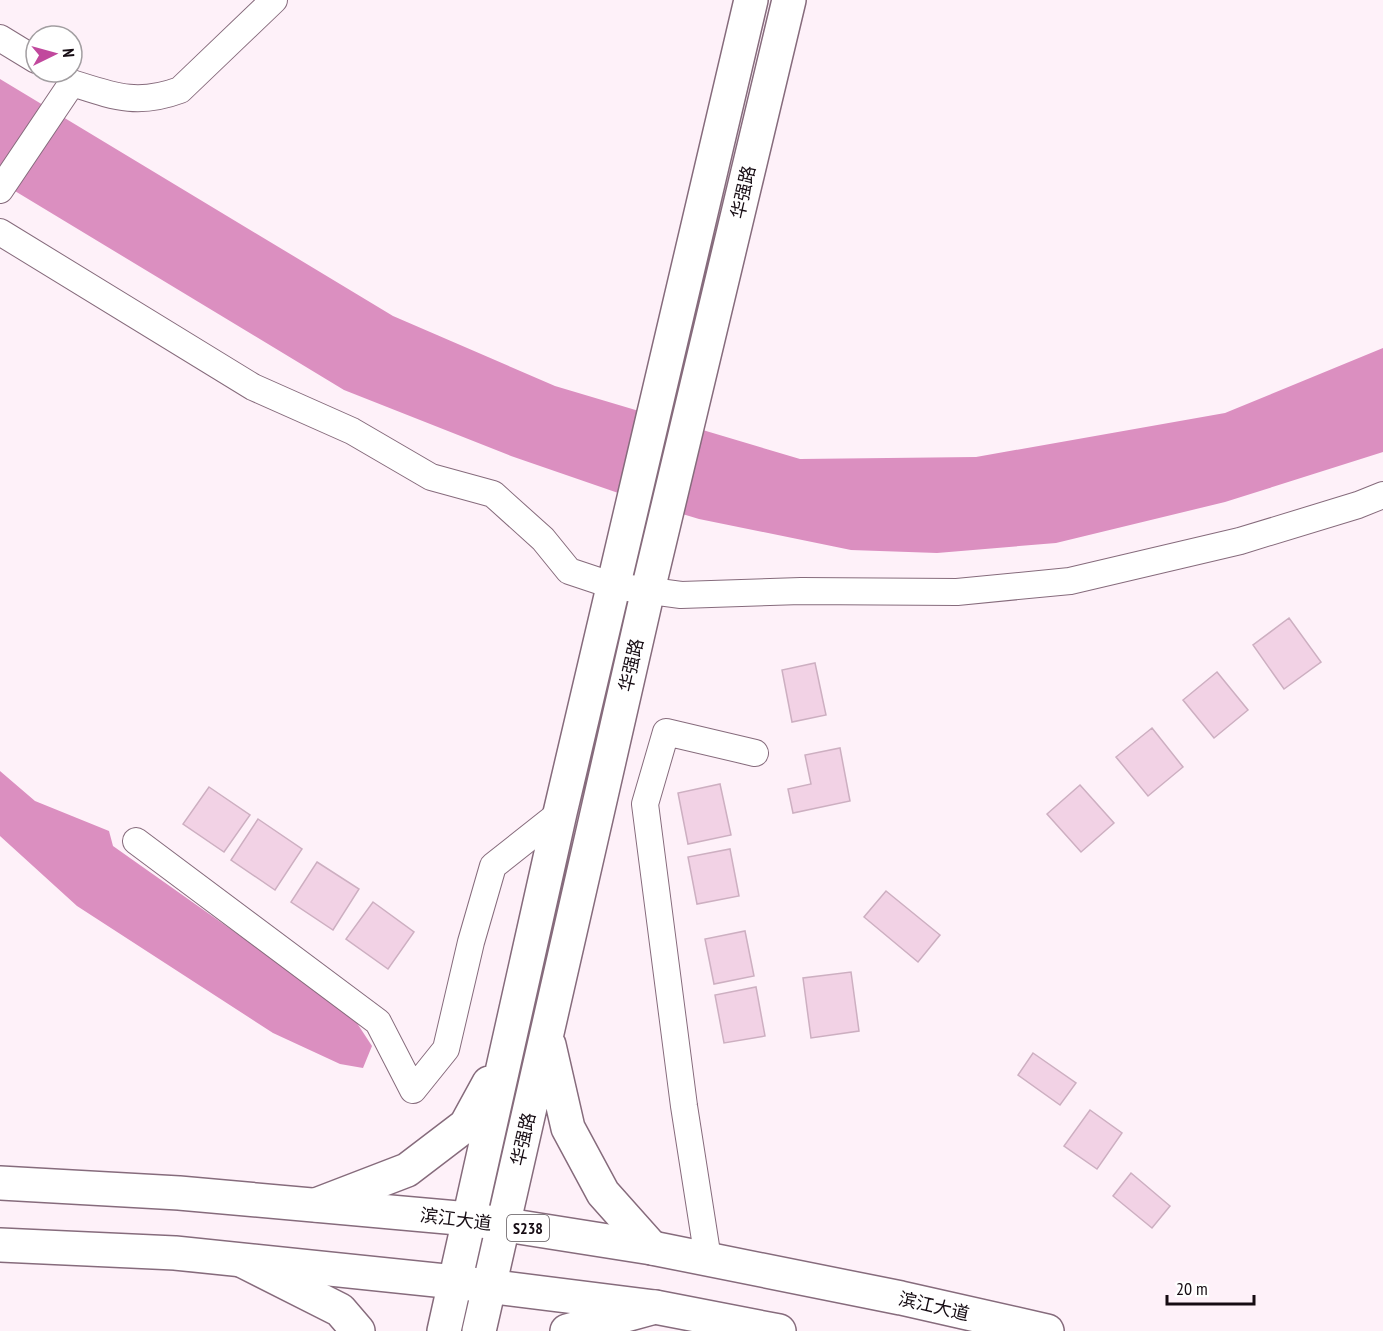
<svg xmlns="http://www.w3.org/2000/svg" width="1383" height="1331" viewBox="0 0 1383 1331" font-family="'PT Sans Narrow','Noto Sans SC',sans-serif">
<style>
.water{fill:#db8fc0}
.building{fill:#f2d2e5;stroke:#cdafc1;stroke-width:1.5}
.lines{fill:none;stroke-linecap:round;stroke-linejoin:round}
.minor-casing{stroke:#866b7c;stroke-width:28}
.secondary-casing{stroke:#866b7c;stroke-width:36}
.primary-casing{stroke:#866b7c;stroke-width:36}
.minor{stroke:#fff;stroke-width:26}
.secondary{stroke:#fff;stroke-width:33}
.primary{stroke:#fff;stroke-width:33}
.labels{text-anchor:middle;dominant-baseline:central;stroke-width:5;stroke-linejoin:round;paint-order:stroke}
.shield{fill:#fff;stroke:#5c555a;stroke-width:1.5}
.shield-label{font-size:16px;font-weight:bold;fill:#160c13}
.street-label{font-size:18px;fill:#160c13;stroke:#fff}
</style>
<rect width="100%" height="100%" fill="#fef1f9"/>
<!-- water -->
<path class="water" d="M 0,79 L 393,316 L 555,386 L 800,459 L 976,457 L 1225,413 L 1383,348 L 1383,452 L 1225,502 L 1056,543 L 937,553 L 851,550 L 699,519 L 656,506 L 511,456 L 344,390 L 0,182 Z
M 0,771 L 35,801 L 109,831 L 113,846 L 351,1014 L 372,1046 L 363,1068 L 340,1064 L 273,1033 L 77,906 L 0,836 Z"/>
<!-- building -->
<path class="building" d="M 1289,618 L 1321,662 L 1284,689 L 1253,645 Z
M 815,663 L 826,715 L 792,722 L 782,670 Z
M 1217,672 L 1248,710 L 1214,738 L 1183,700 Z
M 1152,728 L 1183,767 L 1148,796 L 1116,757 Z
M 840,748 L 850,801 L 793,813 L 788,789 L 811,784 L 805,755 Z
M 720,784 L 731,835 L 688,844 L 678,793 Z
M 1080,785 L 1114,823 L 1081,852 L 1047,814 Z
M 209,787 L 250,815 L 224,852 L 183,824 Z
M 258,819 L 302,849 L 275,890 L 231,860 Z
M 730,849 L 739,896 L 697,904 L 688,857 Z
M 317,862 L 359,889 L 333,930 L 291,902 Z
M 886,891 L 940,935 L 918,962 L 864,917 Z
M 373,902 L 414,932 L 388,969 L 346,939 Z
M 745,931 L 754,976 L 714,984 L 705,939 Z
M 851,972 L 859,1031 L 811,1038 L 803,978 Z
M 756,987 L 765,1036 L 724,1043 L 715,995 Z
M 1033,1053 L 1076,1083 L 1060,1105 L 1018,1075 Z
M 1090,1110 L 1122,1133 L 1097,1169 L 1064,1146 Z
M 1131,1173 L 1170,1206 L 1152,1228 L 1113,1196 Z"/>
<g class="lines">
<!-- minor casing -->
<g class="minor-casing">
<path id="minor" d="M 0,38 L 36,60
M 0,190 L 72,83 C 113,96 137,106 180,90 L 274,0
M 0,232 L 253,387 L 352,431 L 431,477 L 493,494 L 543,539 L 569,571 L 614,586 L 681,595 L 801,591 L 957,592 L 1070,581 L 1240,541 L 1358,505 L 1383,495
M 136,841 L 378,1022 L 413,1090 L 446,1049 L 471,942 L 493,866 L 560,813
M 708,1259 L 684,1106 L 645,804 L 666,732 L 755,753"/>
</g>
<!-- secondary casing -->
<g class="secondary-casing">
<path id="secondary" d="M 549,1045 L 568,1128 L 603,1193 L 652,1248
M 316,1205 L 407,1170 L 466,1125 L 489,1083
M 243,1261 L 340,1310 L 358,1331
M 444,1331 L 560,813 L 751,0
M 479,1331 L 648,590 L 789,0
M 567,1331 L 655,1307"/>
</g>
<!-- primary casing -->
<g class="primary-casing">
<path id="primary" d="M 0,1183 L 179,1193 L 469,1219 L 652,1248 L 901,1298 L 1047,1331
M 0,1245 L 175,1253 L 455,1282 L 655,1307 L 779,1331"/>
</g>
<!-- minor -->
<use href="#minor" class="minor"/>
<!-- secondary -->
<use href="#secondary" class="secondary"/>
<!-- primary -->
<use href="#primary" class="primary"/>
</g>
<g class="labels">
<!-- shield labels -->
<rect class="shield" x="507" y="1215" width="42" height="26" rx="4.5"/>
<g class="shield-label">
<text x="528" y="1228">S238</text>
</g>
<!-- street labels -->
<g class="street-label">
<text transform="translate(743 192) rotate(-77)">华强路</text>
<text transform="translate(631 665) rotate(-77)">华强路</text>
<text transform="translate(523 1139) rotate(-77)">华强路</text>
<text transform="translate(456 1219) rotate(7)">滨江大道</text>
<text transform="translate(934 1306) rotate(13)">滨江大道</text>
</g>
</g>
<!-- north arrow -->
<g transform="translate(54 54) rotate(85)"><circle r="28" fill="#ffffff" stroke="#a29ea1" stroke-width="1.5"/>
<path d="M0-4.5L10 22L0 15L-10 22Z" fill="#c1489d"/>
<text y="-9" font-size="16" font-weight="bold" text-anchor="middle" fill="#160c13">N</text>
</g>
<!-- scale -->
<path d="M1167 1295v9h87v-9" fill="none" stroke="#160c13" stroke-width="3"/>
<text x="1176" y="1295" font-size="18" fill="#160c13" stroke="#ffffff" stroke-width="4.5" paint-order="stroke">20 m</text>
</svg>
